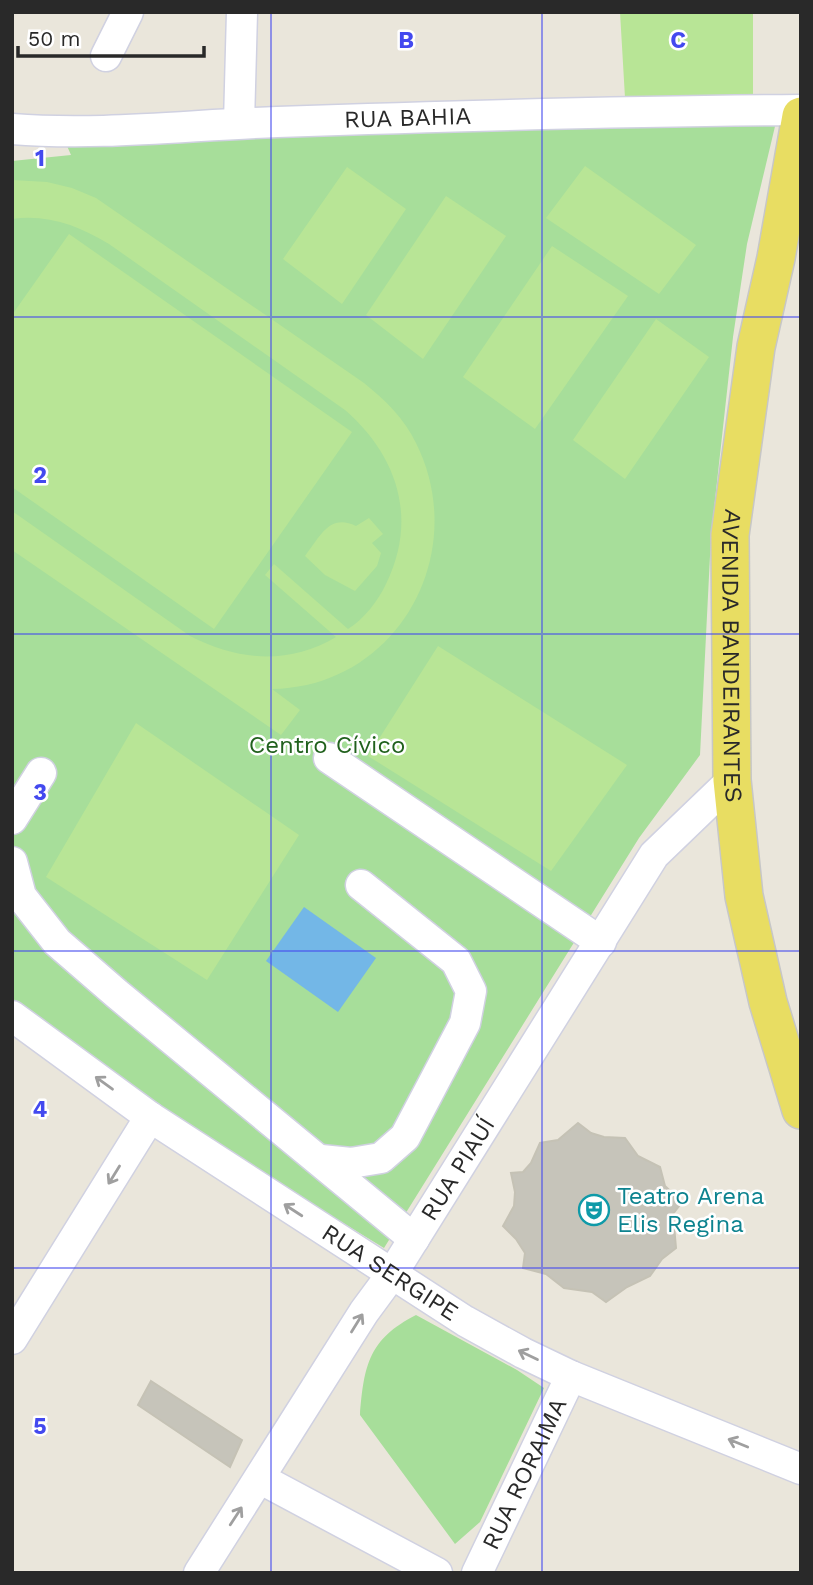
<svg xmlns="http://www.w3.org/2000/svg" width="813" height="1585" viewBox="0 0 813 1585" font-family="'Work Sans',sans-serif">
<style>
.green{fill:#a7de9a}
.pitch{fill:#b8e596}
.water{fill:#73b7e7}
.building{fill:#c6c4ba;stroke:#c5c2b5;stroke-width:2}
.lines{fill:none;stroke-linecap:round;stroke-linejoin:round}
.minor-casing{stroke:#d0d1e1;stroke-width:33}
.major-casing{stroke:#c7c7c7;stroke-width:40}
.minor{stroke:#fff;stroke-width:30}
.major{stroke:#e8dd62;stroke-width:37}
.oneway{stroke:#9f9f9f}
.grid{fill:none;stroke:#4349ef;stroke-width:2;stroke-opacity:0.55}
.labels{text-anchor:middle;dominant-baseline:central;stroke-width:5;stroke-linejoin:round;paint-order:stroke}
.street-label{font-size:24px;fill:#292929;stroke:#fff}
.park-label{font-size:24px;fill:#21611d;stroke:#fff}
.culture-label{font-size:24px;fill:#0d838f;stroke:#fff;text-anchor:start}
.grid-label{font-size:23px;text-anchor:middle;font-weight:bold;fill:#4349ef;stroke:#fff;stroke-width:5;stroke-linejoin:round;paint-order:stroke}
</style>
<rect width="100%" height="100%" fill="#eae6db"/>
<!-- green -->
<path class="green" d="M 777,118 L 747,244 L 733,337 L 711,536 L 700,755 L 639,838 L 384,1248 L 157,1109 L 12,1004 L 12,161 L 71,155 L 60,130 Z
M 416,1315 L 517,1370 L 544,1388 L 480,1522 L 455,1544 L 360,1415 C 364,1365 369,1339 416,1315 Z"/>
<!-- pitch -->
<path class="pitch" d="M 620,12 L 753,12 L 753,112 L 626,115 Z
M 585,166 L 696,245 L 659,294 L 546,218 Z
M 347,167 L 406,209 L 342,304 L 283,259 Z
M 12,180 L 47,182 L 72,188 L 96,198 L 364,383 C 385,400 404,418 416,443 C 471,553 398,687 272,689 L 300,710 L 281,735 L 12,550 L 12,511 L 190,636 C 238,661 289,665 336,637 L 265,575 L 274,564 L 348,629 C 364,619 378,601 386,584 C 418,519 398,456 345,410 L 109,244 C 79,226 48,214 12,219 Z
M 446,196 L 506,236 L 423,359 L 366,315 Z
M 69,234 L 352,432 L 214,629 L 12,487 L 12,315 Z
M 552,246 L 628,296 L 535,429 L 463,377 Z
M 656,319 L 709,357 L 625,479 L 573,440 Z
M 369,518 L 383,534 L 372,543 L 381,553 L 377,566 L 355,591 L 325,575 L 305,556 C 320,537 329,513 356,526 Z
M 438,646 L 627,765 L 551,871 L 368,756 Z
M 136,723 L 299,835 L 207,980 L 46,877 Z"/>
<!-- water -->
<path class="water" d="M 304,907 L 376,958 L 338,1012 L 266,961 Z"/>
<!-- building -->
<path class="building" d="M 578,1123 L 591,1133 L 604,1137 L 625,1138 L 638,1156 L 660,1167 L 665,1186 L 682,1202 L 673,1214 L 676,1248 L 662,1259 L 650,1276 L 627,1287 L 606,1302 L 592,1292 L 564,1288 L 546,1274 L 523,1268 L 525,1253 L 516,1239 L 503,1226 L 514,1206 L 515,1192 L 511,1173 L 523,1172 L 531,1163 L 540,1143 L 558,1140 Z
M 151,1381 L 242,1440 L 230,1467 L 138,1405 Z"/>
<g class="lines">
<!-- minor casing -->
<g class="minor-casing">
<g id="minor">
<path d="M 106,56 L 128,12"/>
<path d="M 239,123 L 242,12"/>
<path id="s1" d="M 12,129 C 100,136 189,125 277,122 C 451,116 626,111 801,110"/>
<path d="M 329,758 L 601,942"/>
<path d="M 12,819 L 41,773"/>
<path d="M 12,862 L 21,896 L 57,942 L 117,994 L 414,1239"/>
<path id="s2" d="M 12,1016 L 150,1117 L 465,1321 L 523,1353 L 571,1376 L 801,1469"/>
<path d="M 321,1160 L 351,1163 L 381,1158 L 405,1137 L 465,1023 L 471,991 L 456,961 L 361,885"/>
<path d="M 12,1339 L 150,1117"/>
<path d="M 261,1479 L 437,1573"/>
<path id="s3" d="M 199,1573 L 364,1312 L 392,1274 L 654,855 L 732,780"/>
<path id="s4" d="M 477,1573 L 571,1376"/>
</g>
</g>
<!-- major casing -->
<g class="major-casing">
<g id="major">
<path id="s5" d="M 801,116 L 776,258 L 756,347 L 730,535 L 732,780 L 744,896 L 768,1002 L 801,1110"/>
</g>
</g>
<!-- minor -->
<use href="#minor" class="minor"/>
<!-- major -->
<use href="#major" class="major"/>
</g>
<!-- one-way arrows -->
<defs><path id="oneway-shaft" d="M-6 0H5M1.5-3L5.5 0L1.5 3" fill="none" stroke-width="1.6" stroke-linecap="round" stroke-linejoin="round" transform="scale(1.75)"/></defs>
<g class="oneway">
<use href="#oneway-shaft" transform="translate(104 1083) rotate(-144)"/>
<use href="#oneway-shaft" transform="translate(114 1175) rotate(122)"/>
<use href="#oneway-shaft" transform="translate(293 1210) rotate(-147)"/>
<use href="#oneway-shaft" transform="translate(357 1323) rotate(-58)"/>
<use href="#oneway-shaft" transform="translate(528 1355) rotate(-154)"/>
<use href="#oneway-shaft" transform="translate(738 1443) rotate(-158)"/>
<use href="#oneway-shaft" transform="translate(236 1516) rotate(-57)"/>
</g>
<!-- grid -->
<path class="grid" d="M 271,12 L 271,1573M 542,12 L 542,1573M 12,317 L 801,317M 12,634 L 801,634M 12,951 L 801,951M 12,1268 L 801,1268"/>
<!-- icons -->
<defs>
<g id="theatre-ring" transform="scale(1.575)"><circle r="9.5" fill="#fff" stroke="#0f9aa8" stroke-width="1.5"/><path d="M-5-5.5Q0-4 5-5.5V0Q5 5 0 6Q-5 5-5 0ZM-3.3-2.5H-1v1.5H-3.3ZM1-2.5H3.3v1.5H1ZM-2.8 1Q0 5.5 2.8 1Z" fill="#0f9aa8"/></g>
</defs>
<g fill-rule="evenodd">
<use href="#theatre-ring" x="594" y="1210"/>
</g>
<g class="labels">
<!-- street labels -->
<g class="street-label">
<text stroke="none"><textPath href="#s1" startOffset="396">RUA BAHIA</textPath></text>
<text stroke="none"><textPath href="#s5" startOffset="546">AVENIDA BANDEIRANTES</textPath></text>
<text stroke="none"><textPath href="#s3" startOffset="480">RUA PIAUÍ</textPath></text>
<text stroke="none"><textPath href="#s2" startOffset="457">RUA SERGIPE</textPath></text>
<text stroke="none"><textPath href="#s4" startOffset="110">RUA RORAIMA</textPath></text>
</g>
<!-- park labels -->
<g class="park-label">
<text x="327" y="745">Centro Cívico</text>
</g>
<!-- culture labels -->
<g class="culture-label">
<text x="617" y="1196">Teatro Arena<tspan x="617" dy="28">Elis Regina</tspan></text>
</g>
</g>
<g class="grid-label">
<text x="406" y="48">B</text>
<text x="678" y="48">C</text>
<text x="40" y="166">1</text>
<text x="40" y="483">2</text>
<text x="40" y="800">3</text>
<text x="40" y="1117">4</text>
<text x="40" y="1434">5</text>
</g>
<!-- border -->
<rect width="813" height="1585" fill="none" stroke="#292929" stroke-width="28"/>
<!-- scale -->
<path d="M18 46v10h186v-10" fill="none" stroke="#292929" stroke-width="3.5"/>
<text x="28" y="46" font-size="21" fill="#292929" stroke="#ffffff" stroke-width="5" paint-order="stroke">50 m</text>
</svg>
